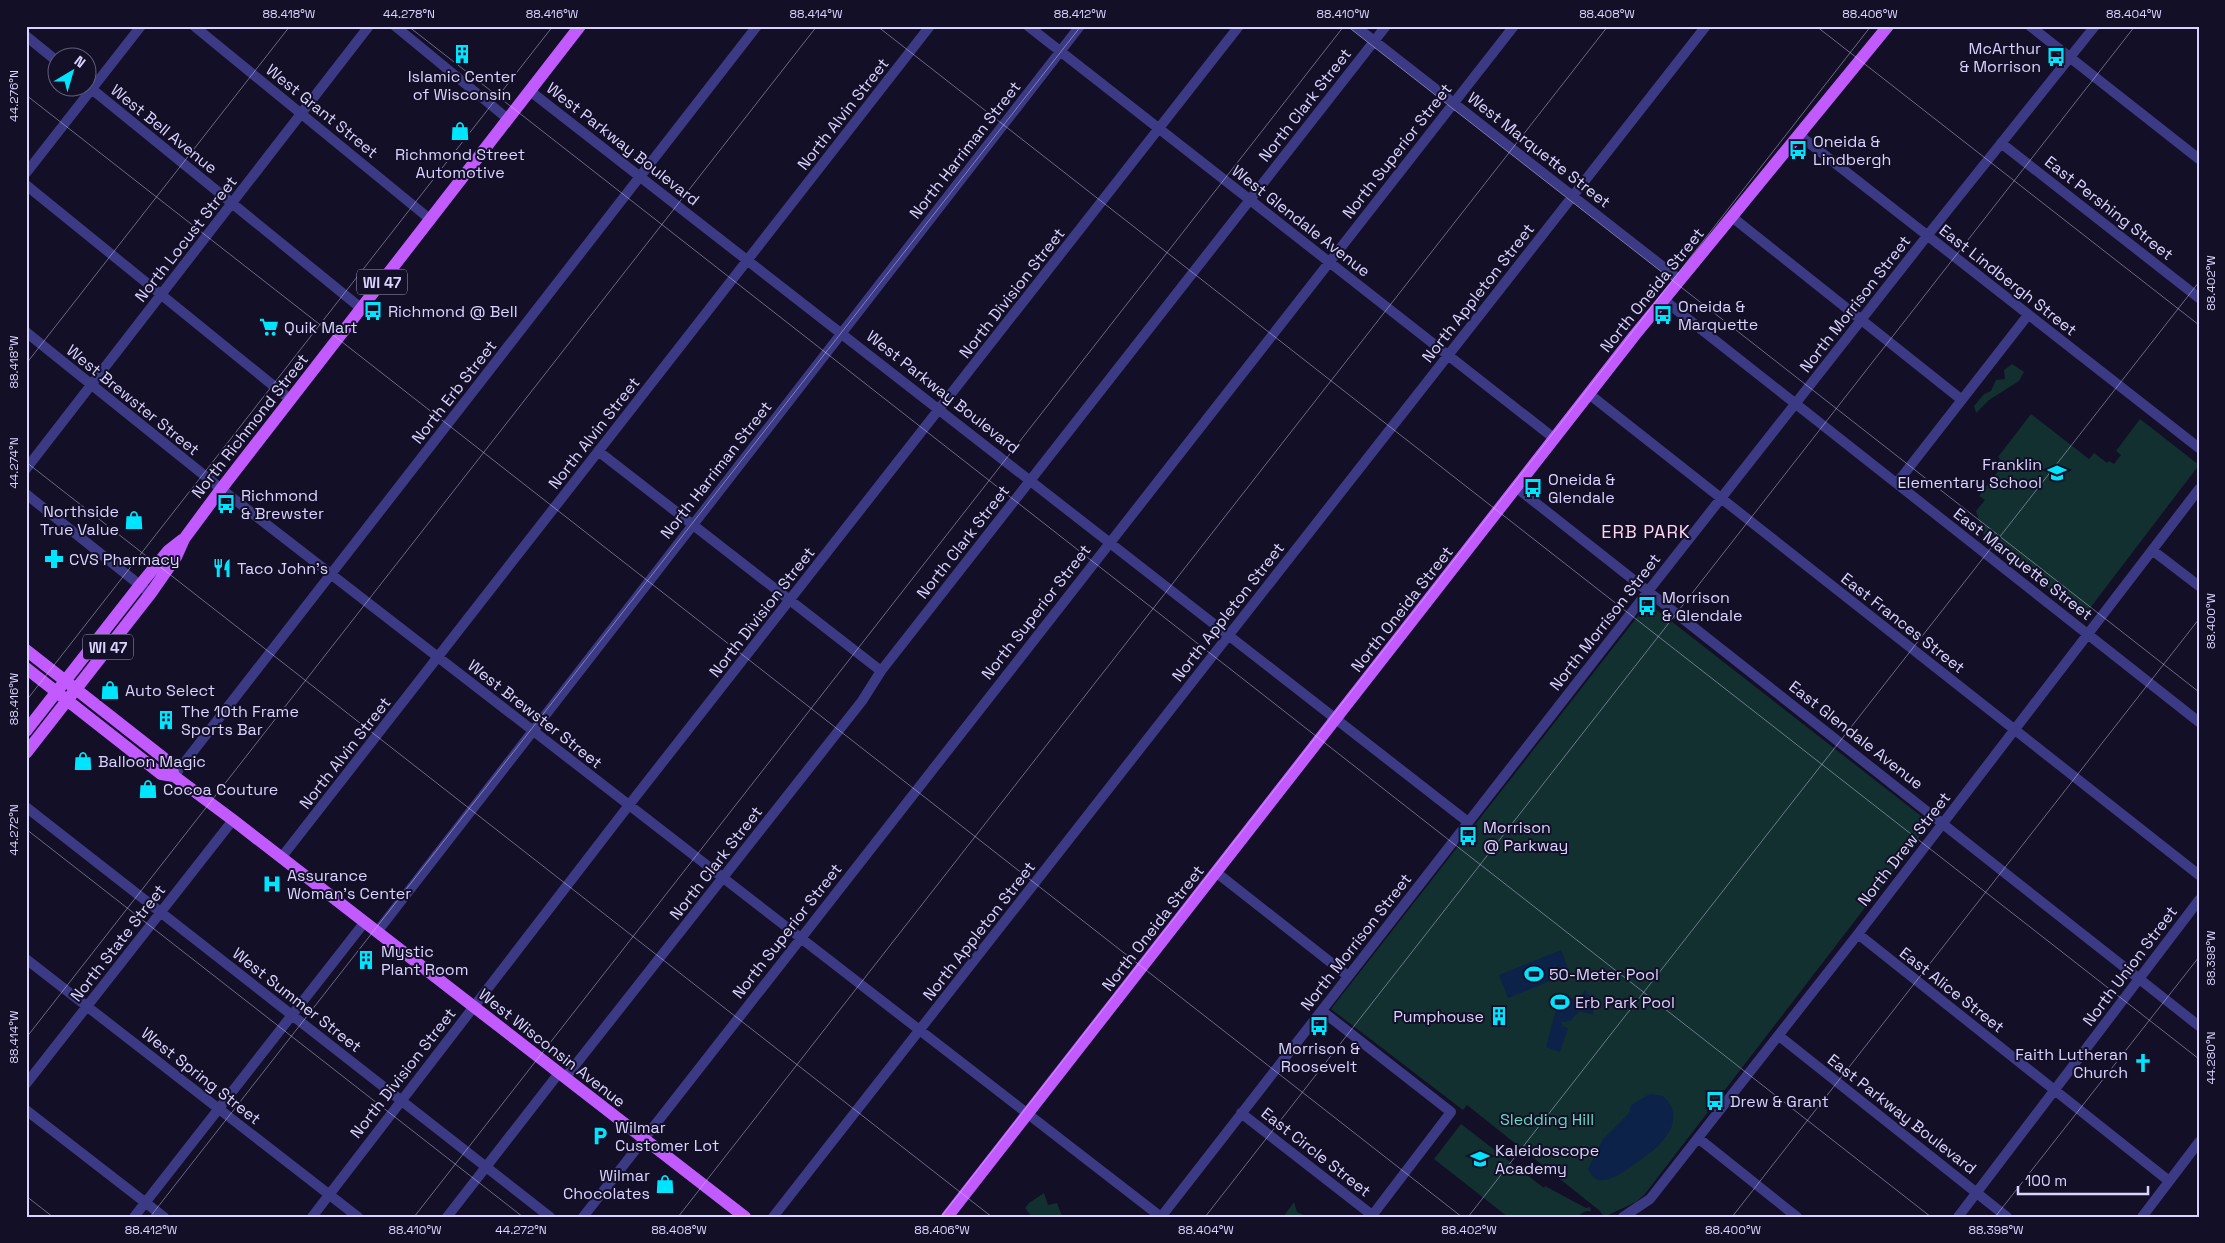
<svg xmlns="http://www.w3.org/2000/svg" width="2225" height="1243" viewBox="0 0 2225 1243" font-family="'Space Grotesk',sans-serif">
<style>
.green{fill:#12302f}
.water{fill:#0c2248}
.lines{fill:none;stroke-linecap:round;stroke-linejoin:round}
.minor{stroke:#3d3a85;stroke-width:10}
.major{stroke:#c25bff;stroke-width:12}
.ticks{fill:none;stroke:#d9d4ff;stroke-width:1;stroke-opacity:0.45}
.labels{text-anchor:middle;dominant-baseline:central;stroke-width:4;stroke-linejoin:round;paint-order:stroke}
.shield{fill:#130f26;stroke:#9e99be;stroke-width:1}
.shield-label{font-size:15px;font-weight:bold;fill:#d9d4ff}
.poi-label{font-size:16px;fill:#d9d4ff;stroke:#130f26;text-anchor:start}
.street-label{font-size:16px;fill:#d9d4ff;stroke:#130f26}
.park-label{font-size:16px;fill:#5fe0c0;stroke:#130f26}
.neighbourhood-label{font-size:18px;letter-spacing:1px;fill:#ffd6f0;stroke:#130f26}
.neatline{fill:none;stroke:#d9d4ff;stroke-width:2}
.ticks-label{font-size:12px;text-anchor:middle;fill:#d9d4ff}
</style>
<rect width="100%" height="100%" fill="#130f26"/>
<!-- green -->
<path class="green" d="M 2012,364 L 2024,372 L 2019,381 L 1989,400 L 1976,413 L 1974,406 L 1984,394 L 1991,391 L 1996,380 L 2005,379 L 2004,370 Z
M 2031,414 L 2089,459 L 2094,453 L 2107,463 L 2109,461 L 2114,464 L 2121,455 L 2116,451 L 2140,419 L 2199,465 L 2084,616 L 1985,539 L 1976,511 L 1985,500 L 1979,496 L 2002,466 L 1997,462 L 2000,459 L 1998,457 Z
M 1648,603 L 1930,823 L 1645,1194 L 1636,1202 L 1604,1217 L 1600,1211 L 1467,1105 L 1463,1110 L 1331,1009 Z
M 1461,1124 L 1544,1188 L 1545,1186 L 1586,1208 L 1590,1207 L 1591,1211 L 1586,1211 L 1576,1217 L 1508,1217 L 1434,1159 Z
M 1044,1193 L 1048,1205 L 1057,1203 L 1062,1216 L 1032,1217 L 1025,1208 L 1029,1203 Z
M 1294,1202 L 1297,1212 L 1308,1217 L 1283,1217 Z"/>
<!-- water -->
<path class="water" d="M 1561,950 L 1570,973 L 1508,998 L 1499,975 Z
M 1585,990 L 1594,1002 L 1593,1015 L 1580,1011 L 1570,1021 L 1562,1022 L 1562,1026 L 1568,1028 L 1560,1052 L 1546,1047 L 1557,1006 L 1567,1002 L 1568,998 L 1578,999 Z
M 1650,1094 L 1663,1096 C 1687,1117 1665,1142 1646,1156 C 1635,1163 1613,1183 1598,1180 C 1593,1178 1590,1173 1588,1169 L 1603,1139 L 1629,1113 L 1631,1105 Z"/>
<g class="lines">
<!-- minor -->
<path class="minor" d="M 194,26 L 431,220
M 395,26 L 508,119
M 1028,26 L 1555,439
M 1355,26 L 1680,280
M 2030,26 L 2199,159
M 26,36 L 58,62
M 88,86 L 362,309
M 530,91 L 1468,822
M 1799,135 L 2199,448
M 2001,143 L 2199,298
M 26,173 L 141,26
M 26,185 L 291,400
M 1732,217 L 1962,400
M 1664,300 L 2199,722
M 26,332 L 230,496 L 1161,1217 L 1649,590 L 1927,236 L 2095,26
M 1589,394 L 2199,875
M 598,451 L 881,671
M 26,469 L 369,26
M 1897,483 L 2028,315
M 1517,488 L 2199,1026
M 26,494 L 146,590
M 2152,550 L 2199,586
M 174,776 L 757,26
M 26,807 L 550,1217
M 281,858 L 930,26
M 1217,873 L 1348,976
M 377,932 L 1080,26
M 1858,934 L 2169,1181
M 26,959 L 358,1217
M 1322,1011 L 1451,1112 L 1371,1217
M 1779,1036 L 2007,1217
M 565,1078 L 862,701 L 881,671 L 1386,26
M 26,1084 L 233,820
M 26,1110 L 164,1217
M 1241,1113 L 1372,1215
M 1698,1138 L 1797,1217
M 134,1217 L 364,923
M 312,1217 L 629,805 L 1239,26
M 447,1217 L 559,1073
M 583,1217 L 1514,26
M 773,1217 L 1706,26
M 1623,1217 L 1650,1199 L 1858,934 L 2199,489
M 1958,1217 L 2199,900
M 2142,1217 L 2199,1142"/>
<!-- major -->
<path class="major" d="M 26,650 L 170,763 L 174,776
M 26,668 L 161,774 L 174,776 L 233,820 L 745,1217
M 26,731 L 140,585 L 168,551 L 182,540
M 26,753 L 151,593 L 176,557 L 184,539 L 221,489 L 580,26
M 947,1217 L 1634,336 L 1888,26"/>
</g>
<!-- ticks -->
<path class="ticks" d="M 408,26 L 1931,1217M 877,26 L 2199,1059M 1347,26 L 2199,692M 1816,26 L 2199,325M 26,95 L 1462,1217M 26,364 L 290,26M 26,462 L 992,1217M 26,701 L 553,26M 26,829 L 523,1217M 26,1038 L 817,26M 26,1196 L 53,1217M 150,1217 L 1081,26M 414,1217 L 1344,26M 678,1217 L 1608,26M 941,1217 L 1871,26M 1205,1217 L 2135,26M 1468,1217 L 2199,282M 1732,1217 L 2199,619M 1995,1217 L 2199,957"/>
<!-- icons -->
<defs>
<g id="building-bare" transform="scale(1.5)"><path d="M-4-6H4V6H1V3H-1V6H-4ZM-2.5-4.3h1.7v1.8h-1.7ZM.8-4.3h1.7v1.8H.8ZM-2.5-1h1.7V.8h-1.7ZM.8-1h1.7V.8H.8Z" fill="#00e5ff" stroke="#130f26" stroke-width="2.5" paint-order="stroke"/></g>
<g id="bus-bare" transform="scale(1.5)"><path d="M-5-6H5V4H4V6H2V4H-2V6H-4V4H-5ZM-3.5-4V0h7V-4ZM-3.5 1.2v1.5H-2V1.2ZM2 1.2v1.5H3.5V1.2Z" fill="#00e5ff" stroke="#130f26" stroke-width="2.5" paint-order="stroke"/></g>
<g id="shop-bare" transform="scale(1.5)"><path d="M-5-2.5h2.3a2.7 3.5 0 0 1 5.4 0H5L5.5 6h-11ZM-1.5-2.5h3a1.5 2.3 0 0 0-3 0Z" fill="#00e5ff" stroke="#130f26" stroke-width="2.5" paint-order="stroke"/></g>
<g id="supermarket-bare" transform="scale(1.5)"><path d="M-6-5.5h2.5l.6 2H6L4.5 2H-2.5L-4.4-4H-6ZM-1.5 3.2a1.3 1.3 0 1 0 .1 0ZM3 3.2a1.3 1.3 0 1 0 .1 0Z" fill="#00e5ff" stroke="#130f26" stroke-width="2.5" paint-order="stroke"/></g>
<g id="school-bare" transform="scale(1.5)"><path d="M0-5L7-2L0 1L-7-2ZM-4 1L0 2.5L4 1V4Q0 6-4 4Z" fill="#00e5ff" stroke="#130f26" stroke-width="2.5" paint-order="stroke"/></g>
<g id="pharmacy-bare" transform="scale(1.5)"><path d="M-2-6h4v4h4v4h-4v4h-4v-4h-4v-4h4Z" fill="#00e5ff" stroke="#130f26" stroke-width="2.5" paint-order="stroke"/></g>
<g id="restaurant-bare" transform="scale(1.5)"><path d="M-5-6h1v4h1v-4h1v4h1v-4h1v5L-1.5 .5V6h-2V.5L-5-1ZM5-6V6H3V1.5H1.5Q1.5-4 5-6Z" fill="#00e5ff" stroke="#130f26" stroke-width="2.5" paint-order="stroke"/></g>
<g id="hospital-bare" transform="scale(1.5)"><path d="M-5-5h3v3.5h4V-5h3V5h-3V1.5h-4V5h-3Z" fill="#00e5ff" stroke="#130f26" stroke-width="2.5" paint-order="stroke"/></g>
<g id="stadium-bare" transform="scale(1.5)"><path d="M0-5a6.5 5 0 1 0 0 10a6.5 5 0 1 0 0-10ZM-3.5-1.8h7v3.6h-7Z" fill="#00e5ff" stroke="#130f26" stroke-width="2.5" paint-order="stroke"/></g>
<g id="church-bare" transform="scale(1.5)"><path d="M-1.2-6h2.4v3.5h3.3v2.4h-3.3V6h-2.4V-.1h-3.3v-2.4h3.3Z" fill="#00e5ff" stroke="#130f26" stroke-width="2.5" paint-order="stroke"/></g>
<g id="parking-bare" transform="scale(1.5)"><path d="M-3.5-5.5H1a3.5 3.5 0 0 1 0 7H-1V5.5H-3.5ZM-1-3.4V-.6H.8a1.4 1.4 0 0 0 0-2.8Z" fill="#00e5ff" stroke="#130f26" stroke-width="2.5" paint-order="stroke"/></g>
</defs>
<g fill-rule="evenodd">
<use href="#building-bare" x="462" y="54"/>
<use href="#bus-bare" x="2056" y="57"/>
<use href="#shop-bare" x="460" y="131"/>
<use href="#bus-bare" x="1798" y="150"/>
<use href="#bus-bare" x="373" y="311"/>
<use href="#bus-bare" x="1663" y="315"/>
<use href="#supermarket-bare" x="269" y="327"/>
<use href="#school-bare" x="2057" y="473"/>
<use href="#bus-bare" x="1533" y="488"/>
<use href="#bus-bare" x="226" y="504"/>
<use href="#shop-bare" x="134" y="520"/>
<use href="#pharmacy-bare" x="54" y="559"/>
<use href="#restaurant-bare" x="222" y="568"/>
<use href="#bus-bare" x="1647" y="606"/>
<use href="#shop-bare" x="110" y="690"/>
<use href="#building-bare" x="166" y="720"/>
<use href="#shop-bare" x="83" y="761"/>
<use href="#shop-bare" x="148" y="789"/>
<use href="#bus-bare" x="1468" y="836"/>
<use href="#hospital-bare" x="272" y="884"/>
<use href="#building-bare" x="366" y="960"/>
<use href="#stadium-bare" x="1534" y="974"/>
<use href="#stadium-bare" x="1560" y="1002"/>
<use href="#building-bare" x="1499" y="1016"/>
<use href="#bus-bare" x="1319" y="1026"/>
<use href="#church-bare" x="2143" y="1063"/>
<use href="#bus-bare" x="1715" y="1101"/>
<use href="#parking-bare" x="600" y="1136"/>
<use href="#school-bare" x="1480" y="1159"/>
<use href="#shop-bare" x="665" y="1184"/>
</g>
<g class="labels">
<!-- shield labels -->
<g class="shield">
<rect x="357" y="269.5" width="50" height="25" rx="4"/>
<rect x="83" y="634.5" width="50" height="25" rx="4"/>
</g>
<g class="shield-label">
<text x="382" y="282">WI 47</text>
<text x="108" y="647">WI 47</text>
</g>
<!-- poi labels -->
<g class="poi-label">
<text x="2041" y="48" text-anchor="end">McArthur<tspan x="2041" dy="18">&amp; Morrison</tspan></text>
<text x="462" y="76" text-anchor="middle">Islamic Center<tspan x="462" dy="18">of Wisconsin</tspan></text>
<text x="1813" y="141">Oneida &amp;<tspan x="1813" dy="18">Lindbergh</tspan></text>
<text x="460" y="154" text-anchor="middle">Richmond Street<tspan x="460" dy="18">Automotive</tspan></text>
<text x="1678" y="306">Oneida &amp;<tspan x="1678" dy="18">Marquette</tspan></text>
<text x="388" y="311">Richmond @ Bell</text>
<text x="284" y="327">Quik Mart</text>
<text x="2042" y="464" text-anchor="end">Franklin<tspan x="2042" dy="18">Elementary School</tspan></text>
<text x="1548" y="479">Oneida &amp;<tspan x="1548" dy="18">Glendale</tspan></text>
<text x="241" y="495">Richmond<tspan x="241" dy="18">&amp; Brewster</tspan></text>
<text x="119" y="511" text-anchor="end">Northside<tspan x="119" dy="18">True Value</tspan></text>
<text x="69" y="559">CVS Pharmacy</text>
<text x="237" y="568">Taco John's</text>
<text x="1662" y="597">Morrison<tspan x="1662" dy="18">&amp; Glendale</tspan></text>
<text x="125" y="690">Auto Select</text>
<text x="181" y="711">The 10th Frame<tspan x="181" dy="18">Sports Bar</tspan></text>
<text x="98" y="761">Balloon Magic</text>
<text x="163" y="789">Cocoa Couture</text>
<text x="1483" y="827">Morrison<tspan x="1483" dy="18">@ Parkway</tspan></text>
<text x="287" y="875">Assurance<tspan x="287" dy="18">Woman's Center</tspan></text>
<text x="381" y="951">Mystic<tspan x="381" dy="18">Plant Room</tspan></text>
<text x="1549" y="974">50-Meter Pool</text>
<text x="1575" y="1002">Erb Park Pool</text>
<text x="1484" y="1016" text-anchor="end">Pumphouse</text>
<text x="1319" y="1048" text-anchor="middle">Morrison &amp;<tspan x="1319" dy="18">Roosevelt</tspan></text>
<text x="2128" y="1054" text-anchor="end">Faith Lutheran<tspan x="2128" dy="18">Church</tspan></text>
<text x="1730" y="1101">Drew &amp; Grant</text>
<text x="615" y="1127">Wilmar<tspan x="615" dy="18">Customer Lot</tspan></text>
<text x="1495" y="1150">Kaleidoscope<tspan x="1495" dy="18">Academy</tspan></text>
<text x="650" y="1175" text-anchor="end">Wilmar<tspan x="650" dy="18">Chocolates</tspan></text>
</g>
<!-- street labels -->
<g class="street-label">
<text transform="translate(1305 105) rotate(-52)">North Clark Street</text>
<text transform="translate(322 111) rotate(39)">West Grant Street</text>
<text transform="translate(843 114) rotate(-52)">North Alvin Street</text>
<text transform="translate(164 129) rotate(39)">West Bell Avenue</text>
<text transform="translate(623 144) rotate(38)">West Parkway Boulevard</text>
<text transform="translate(965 150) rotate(-52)">North Harriman Street</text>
<text transform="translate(1539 150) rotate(38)">West Marquette Street</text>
<text transform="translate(1397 151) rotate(-52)">North Superior Street</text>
<text transform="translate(2109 208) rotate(38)">East Pershing Street</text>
<text transform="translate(1301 221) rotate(38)">West Glendale Avenue</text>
<text transform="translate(186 239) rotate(-52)">North Locust Street</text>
<text transform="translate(2008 280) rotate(38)">East Lindbergh Street</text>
<text transform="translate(1652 290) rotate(-51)">North Oneida Street</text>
<text transform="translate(1012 293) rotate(-52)">North Division Street</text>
<text transform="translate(1478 293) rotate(-52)">North Appleton Street</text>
<text transform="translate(1855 304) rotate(-52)">North Morrison Street</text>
<text transform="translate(454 392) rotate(-52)">North Erb Street</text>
<text transform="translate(943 392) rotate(38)">West Parkway Boulevard</text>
<text transform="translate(133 400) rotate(39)">West Brewster Street</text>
<text transform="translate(250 426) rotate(-52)">North Richmond Street</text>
<text transform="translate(594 433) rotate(-52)">North Alvin Street</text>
<text transform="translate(716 470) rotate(-52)">North Harriman Street</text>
<text transform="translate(963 542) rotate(-52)">North Clark Street</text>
<text transform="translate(2023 564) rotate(38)">East Marquette Street</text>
<text transform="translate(1402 609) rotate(-52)">North Oneida Street</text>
<text transform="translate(762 612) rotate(-52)">North Division Street</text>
<text transform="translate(1036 612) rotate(-52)">North Superior Street</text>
<text transform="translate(1228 612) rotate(-52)">North Appleton Street</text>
<text transform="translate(1605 622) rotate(-52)">North Morrison Street</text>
<text transform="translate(1903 623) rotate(38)">East Frances Street</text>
<text transform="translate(535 714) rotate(38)">West Brewster Street</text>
<text transform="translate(1856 735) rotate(38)">East Glendale Avenue</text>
<text transform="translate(345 753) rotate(-52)">North Alvin Street</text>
<text transform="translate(1904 849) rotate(-52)">North Drew Street</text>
<text transform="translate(716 863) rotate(-52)">North Clark Street</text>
<text transform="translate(1153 928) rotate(-52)">North Oneida Street</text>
<text transform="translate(787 931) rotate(-52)">North Superior Street</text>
<text transform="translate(979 931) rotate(-52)">North Appleton Street</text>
<text transform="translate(1356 942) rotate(-52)">North Morrison Street</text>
<text transform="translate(118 943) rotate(-52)">North State Street</text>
<text transform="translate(2130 966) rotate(-53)">North Union Street</text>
<text transform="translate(1952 990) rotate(38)">East Alice Street</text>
<text transform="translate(297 1000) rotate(38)">West Summer Street</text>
<text transform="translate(552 1048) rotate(38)">West Wisconsin Avenue</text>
<text transform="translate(403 1073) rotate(-52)">North Division Street</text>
<text transform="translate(201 1076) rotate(38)">West Spring Street</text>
<text transform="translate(1902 1114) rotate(38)">East Parkway Boulevard</text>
<text transform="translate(1316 1152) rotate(38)">East Circle Street</text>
</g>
<!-- park labels -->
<g class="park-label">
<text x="1547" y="1119">Sledding Hill</text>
</g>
<!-- neighbourhood labels -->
<g class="neighbourhood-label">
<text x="1646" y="531">ERB PARK</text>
</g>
</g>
<!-- border -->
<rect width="2225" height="1243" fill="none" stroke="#130f26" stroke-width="55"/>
<!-- north arrow -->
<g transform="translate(72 72) rotate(38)"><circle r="24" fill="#130f26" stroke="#625e7d"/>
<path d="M0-4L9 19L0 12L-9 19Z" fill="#00e5ff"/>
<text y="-8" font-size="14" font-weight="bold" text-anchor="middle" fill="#d9d4ff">N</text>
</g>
<!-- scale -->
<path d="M2018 1186v8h130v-8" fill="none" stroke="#d9d4ff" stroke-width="2.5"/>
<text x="2025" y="1186" font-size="15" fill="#d9d4ff" stroke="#130f26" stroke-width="4" paint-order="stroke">100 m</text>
<rect x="28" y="28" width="2170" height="1188" class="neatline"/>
<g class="ticks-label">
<text x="289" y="18">88.418°W</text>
<text x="409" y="18">44.278°N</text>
<text x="552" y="18">88.416°W</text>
<text x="816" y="18">88.414°W</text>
<text x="1080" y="18">88.412°W</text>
<text x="1343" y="18">88.410°W</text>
<text x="1607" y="18">88.408°W</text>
<text x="1870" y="18">88.406°W</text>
<text x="2134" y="18">88.404°W</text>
<text transform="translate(14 96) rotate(-90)" y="4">44.276°N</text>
<text transform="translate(2211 283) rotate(-90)" y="4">88.402°W</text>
<text transform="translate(14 362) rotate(-90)" y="4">88.418°W</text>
<text transform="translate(14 463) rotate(-90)" y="4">44.274°N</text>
<text transform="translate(2211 621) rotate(-90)" y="4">88.400°W</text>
<text transform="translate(14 699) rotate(-90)" y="4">88.416°W</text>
<text transform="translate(14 830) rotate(-90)" y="4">44.272°N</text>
<text transform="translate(2211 958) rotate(-90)" y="4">88.398°W</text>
<text transform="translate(14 1037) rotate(-90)" y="4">88.414°W</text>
<text transform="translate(2211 1058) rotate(-90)" y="4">44.280°N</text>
<text x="151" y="1234">88.412°W</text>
<text x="415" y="1234">88.410°W</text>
<text x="521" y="1234">44.272°N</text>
<text x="679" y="1234">88.408°W</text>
<text x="942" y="1234">88.406°W</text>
<text x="1206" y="1234">88.404°W</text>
<text x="1469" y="1234">88.402°W</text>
<text x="1733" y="1234">88.400°W</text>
<text x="1996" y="1234">88.398°W</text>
</g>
</svg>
